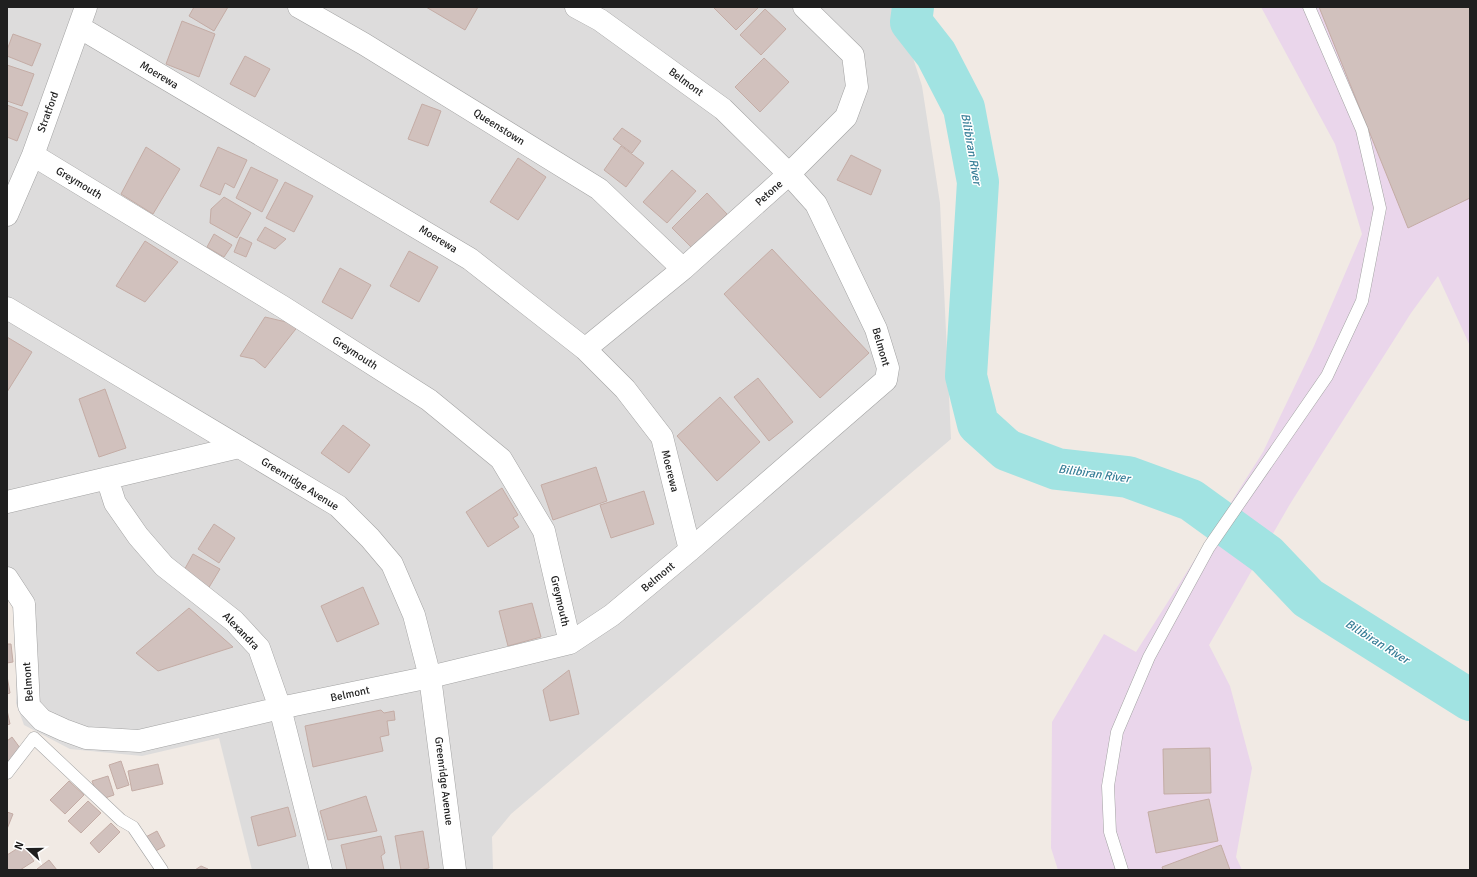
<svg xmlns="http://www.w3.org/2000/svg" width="1477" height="877" viewBox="0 0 1477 877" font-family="Signika,sans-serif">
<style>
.residential{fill:#dddcdc}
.industrial{fill:#ead6eb}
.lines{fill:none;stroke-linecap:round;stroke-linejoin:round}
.river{stroke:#a1e3e2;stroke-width:42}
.building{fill:#d1c1bd;stroke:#c4aca5}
.service-casing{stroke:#a3a3a3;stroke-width:13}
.minor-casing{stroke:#a3a3a3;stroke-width:23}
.tertiary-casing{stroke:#a3a3a3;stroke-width:23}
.service{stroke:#fff;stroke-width:12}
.minor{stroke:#fff;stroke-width:22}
.tertiary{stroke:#fff;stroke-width:22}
.labels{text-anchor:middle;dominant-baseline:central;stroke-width:3;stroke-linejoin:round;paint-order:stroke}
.street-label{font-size:11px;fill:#1f1f1f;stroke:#fff}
.water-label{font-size:12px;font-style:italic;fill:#377e97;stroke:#fff}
</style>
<rect width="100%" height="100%" fill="#f1eae4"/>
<!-- residential -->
<path class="residential" d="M 7,7 L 898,7 L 898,11 L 922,86 L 940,203 L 951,439 L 511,814 L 492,837 L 493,870 L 252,870 L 219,738 L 142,756 L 70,749 L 24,725 L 16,703 L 18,615 L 7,599 Z"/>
<!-- industrial -->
<path class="industrial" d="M 1261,7 L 1470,7 L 1470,346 L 1438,276 L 1411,313 L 1290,504 L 1209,645 L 1230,686 L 1252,768 L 1236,857 L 1242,870 L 1058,870 L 1051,848 L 1052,722 L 1104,634 L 1136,652 L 1263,452 L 1314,346 L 1362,234 L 1335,144 Z"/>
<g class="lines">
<!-- river -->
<path class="river" d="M 913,7 L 911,22 L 936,54 L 964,108 L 978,182 L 966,376 L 978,424 L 1007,450 L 1057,469 L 1128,477 L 1191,500 L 1267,555 L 1308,598 L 1470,700"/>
</g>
<!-- building -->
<path class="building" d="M 194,7 L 228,7 L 214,31 L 189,16 Z
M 426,7 L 478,7 L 465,30 Z
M 713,7 L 759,7 L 736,30 Z
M 1319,7 L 1470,7 L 1470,198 L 1408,228 Z
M 765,9 L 786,29 L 761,55 L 740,35 Z
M 182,21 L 215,34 L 199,77 L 166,64 Z
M 13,34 L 41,44 L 32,66 L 7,56 L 7,50 Z
M 245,56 L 270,69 L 255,97 L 230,84 Z
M 764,58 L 789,82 L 760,112 L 735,87 Z
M 7,65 L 34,74 L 22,106 L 7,101 Z
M 422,104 L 441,111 L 428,146 L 408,139 Z
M 7,105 L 28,113 L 17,141 L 7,137 Z
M 622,128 L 641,141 L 632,153 L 613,139 Z
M 621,146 L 644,163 L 626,187 L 604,170 Z
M 146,147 L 180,169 L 153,214 L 121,194 Z
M 218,147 L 247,160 L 234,188 L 225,183 L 220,195 L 200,186 Z
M 851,155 L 881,170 L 871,195 L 837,180 Z
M 518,158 L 546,177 L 518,220 L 490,202 Z
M 251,167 L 278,180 L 262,212 L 236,198 Z
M 672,170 L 696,191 L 667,223 L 643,202 Z
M 285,182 L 313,196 L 294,232 L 266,218 Z
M 707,193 L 727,214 L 693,249 L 672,228 Z
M 224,197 L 251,213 L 237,238 L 210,223 L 211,209 Z
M 265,227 L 286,239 L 275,249 L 257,240 Z
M 214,234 L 232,245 L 224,257 L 207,247 Z
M 240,237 L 252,243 L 246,257 L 234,252 Z
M 145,241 L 178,262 L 145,302 L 116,286 Z
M 772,249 L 869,353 L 820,398 L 724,294 Z
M 409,251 L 438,267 L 419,302 L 390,286 Z
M 340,268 L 371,285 L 352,319 L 322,302 Z
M 265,317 L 299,325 L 265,368 L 254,359 L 240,356 Z
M 7,337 L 32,352 L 7,392 Z
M 758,378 L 793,422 L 769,441 L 734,397 Z
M 105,389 L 126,448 L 99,457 L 79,399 Z
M 720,397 L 760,442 L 717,481 L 677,436 Z
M 343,425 L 370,445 L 349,473 L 321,453 Z
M 596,467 L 607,501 L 553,520 L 541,485 Z
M 502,488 L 518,515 L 513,518 L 519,527 L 488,547 L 466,512 Z
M 644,491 L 654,524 L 611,538 L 600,505 Z
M 214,524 L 235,538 L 219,563 L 198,549 Z
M 193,554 L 220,569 L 208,589 L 182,574 Z
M 363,587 L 379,624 L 337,642 L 321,606 Z
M 532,603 L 541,637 L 508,646 L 499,611 Z
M 189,608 L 233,647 L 158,671 L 136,653 Z
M 7,644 L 11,644 L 13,662 L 7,663 Z
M 569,670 L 579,714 L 550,721 L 543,690 Z
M 7,676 L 10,693 L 7,694 Z
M 7,710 L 10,724 L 7,725 Z
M 381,710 L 384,713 L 394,711 L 395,720 L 387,721 L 389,735 L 380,737 L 383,751 L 313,767 L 305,726 Z
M 12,737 L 23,752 L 7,764 L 7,741 Z
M 1210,748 L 1211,793 L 1164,794 L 1163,749 Z
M 121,761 L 129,785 L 117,789 L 109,765 Z
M 158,764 L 163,784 L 132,791 L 128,771 Z
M 108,776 L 114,795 L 99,800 L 92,781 Z
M 69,781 L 84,795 L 65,814 L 50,800 Z
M 366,796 L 377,831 L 328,840 L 320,811 Z
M 1209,799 L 1218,841 L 1156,853 L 1148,812 Z
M 88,801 L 101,813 L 81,833 L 68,821 Z
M 288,807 L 296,836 L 258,846 L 251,817 Z
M 7,812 L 13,814 L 7,829 Z
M 111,823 L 120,832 L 99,853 L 90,843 Z
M 157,831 L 165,846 L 148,855 L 140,840 Z
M 423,831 L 429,868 L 420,870 L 401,870 L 395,836 Z
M 381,836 L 385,853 L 381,856 L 384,870 L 347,870 L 341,845 Z
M 23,845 L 34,861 L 20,870 L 9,870 L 7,867 L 7,855 Z
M 1221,845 L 1230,870 L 1163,870 L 1162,867 Z
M 49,860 L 57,870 L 38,870 L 37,869 Z
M 201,866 L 208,869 L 209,870 L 195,870 Z"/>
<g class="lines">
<!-- service casing -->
<g class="service-casing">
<path id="service" d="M 7,773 L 34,738 L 121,820 L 133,827 L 162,870
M 1122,870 L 1110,832 L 1108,786 L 1117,732 L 1149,657 L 1209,547 L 1327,376 L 1362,301 L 1380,208 L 1362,130 L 1309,7"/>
</g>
<!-- minor casing -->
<g class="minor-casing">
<path id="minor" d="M 299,7 L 364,44 L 599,189 L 683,269
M 79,27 L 470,259 L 585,349 L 625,389 L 662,437 L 690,550
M 33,155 L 283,307 L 429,400 L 501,459 L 544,531 L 570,643
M 7,215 L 33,155 L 86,7
M 585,349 L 683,269 L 789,174 L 846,117 L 857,87 L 853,55 L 804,7
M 107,478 L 115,503 L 138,536 L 164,566 L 234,621 L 259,648 L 280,708 L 321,870
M 7,502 L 239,447
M 7,578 L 24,604 L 29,706 L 42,720 L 64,730 L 86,738 L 139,741 L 280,708 L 430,677 L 570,643 L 612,615 L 690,550 L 886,380 L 888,368 L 876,329 L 816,204 L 789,174 L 723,109 L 600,20 L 576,7"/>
</g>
<!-- tertiary casing -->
<g class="tertiary-casing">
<path id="tertiary" d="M 7,308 L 338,506 L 370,538 L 392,564 L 414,615 L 430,677 L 455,870"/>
</g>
<!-- service -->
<use href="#service" class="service"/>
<!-- minor -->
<use href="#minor" class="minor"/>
<!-- tertiary -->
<use href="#tertiary" class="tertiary"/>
</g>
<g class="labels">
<!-- street labels -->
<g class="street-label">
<text transform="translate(159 75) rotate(31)">Moerewa</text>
<text transform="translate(686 82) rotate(36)">Belmont</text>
<text transform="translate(48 112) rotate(-70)">Stratford</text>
<text transform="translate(499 127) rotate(32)">Queenstown</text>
<text transform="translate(79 183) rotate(31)">Greymouth</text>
<text transform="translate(769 193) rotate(-42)">Petone</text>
<text transform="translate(438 239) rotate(31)">Moerewa</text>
<text transform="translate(881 347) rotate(74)">Belmont</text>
<text transform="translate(355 353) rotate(33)">Greymouth</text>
<text transform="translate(670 471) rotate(76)">Moerewa</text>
<text transform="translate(300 484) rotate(32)">Greenridge Avenue</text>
<text transform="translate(658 577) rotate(-40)">Belmont</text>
<text transform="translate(560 601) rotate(77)">Greymouth</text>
<text transform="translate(241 631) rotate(46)">Alexandra</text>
<text transform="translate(28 682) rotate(-94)">Belmont</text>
<text transform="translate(350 694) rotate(-12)">Belmont</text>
<text transform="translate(444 781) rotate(83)">Greenridge Avenue</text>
</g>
<!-- water labels -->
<g class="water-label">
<text transform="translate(971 149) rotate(80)">Bilibiran River</text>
<text transform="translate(1094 474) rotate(8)">Bilibiran River</text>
<text transform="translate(1377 642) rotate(32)">Bilibiran River</text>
</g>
</g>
<!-- border -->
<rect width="1477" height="877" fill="none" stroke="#1f1f1f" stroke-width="16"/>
<!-- north arrow -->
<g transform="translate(28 849) rotate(291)" stroke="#ffffff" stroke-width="3" paint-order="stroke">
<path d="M0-3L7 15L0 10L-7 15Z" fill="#1f1f1f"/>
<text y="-6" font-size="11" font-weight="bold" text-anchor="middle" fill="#1f1f1f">N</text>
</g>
</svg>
